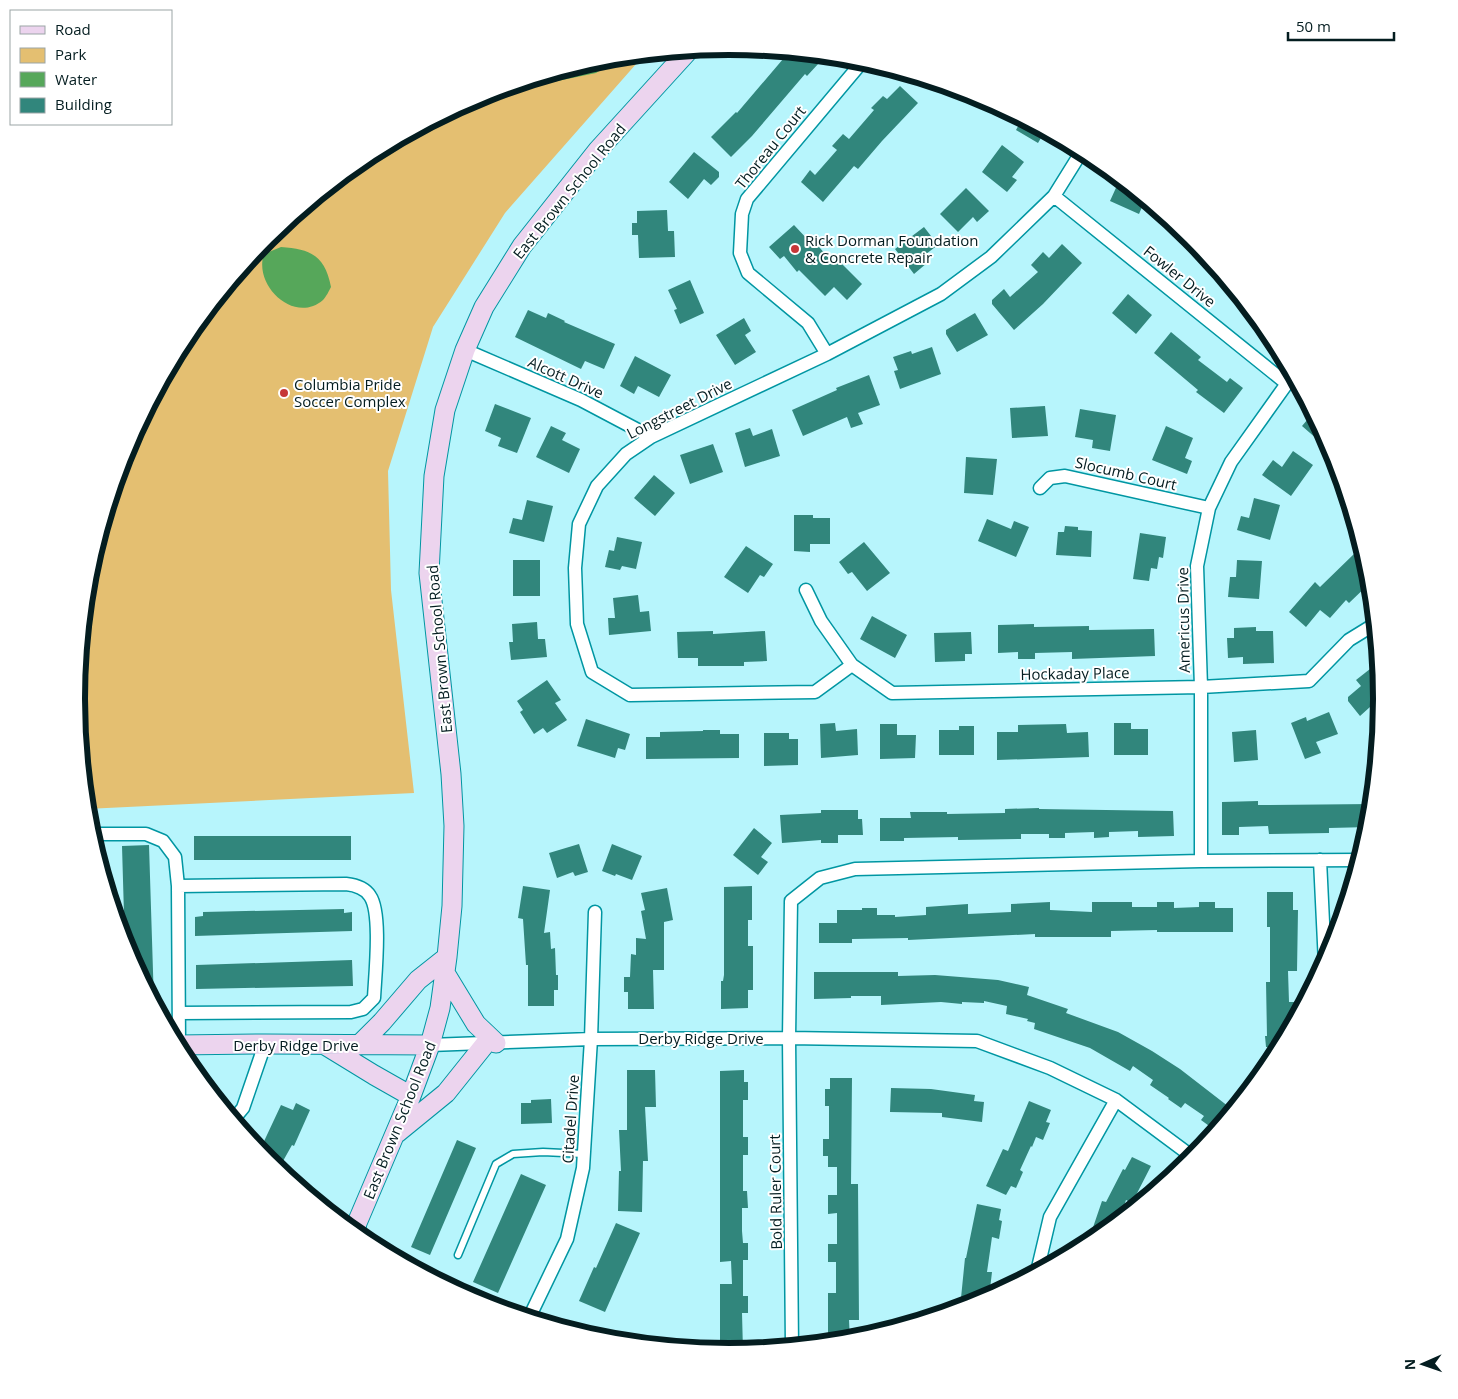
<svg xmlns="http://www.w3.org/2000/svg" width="1458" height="1399" viewBox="0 0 1458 1399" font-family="'Open Sans',sans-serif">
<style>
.green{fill:#e4bf71}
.water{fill:#56a75a}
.building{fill:#31867c}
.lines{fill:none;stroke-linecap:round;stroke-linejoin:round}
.lane-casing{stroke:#0096a2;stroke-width:9}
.street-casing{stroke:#0096a2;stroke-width:15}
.secondary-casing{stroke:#0096a2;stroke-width:21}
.lane{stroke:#fff;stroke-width:6}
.street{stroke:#fff;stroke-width:12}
.secondary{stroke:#ecd4ee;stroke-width:19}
.poi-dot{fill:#c63738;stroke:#fff;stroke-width:2}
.labels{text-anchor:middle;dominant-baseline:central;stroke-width:4;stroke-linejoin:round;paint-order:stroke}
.street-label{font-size:15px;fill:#041d20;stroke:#fff}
.poi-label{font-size:15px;fill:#041d20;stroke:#fff;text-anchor:start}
.rim{fill:none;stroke:#041d20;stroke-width:6}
</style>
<rect width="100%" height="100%" fill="#b7f5fc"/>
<!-- green -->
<path class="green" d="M 644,55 L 505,213 L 433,327 L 388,471 L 391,590 L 414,793 L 86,809 L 76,699 L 88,572 L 126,449 L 186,336 L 267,237 L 366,156 L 479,96 L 602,59 Z"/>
<!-- water -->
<path class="water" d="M 612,58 L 610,64 L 596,73 L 548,83 L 515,85 L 602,59 Z
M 281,247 C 311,249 325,256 331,287 C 329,291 326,297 323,300 C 294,325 253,285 264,254 Z"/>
<!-- building -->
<path class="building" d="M 789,52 L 809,54 L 819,63 L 807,76 L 805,74 L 752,136 L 731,157 L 711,137 L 736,112 L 737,113 Z
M 900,86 L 918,103 L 882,141 L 858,169 L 854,166 L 823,202 L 801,182 L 810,170 L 815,175 L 837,150 L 832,146 L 843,134 L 849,139 L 874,110 L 871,108 L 883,96 L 887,99 Z
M 1022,119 L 1045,131 L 1038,143 L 1016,130 Z
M 1002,145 L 1024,162 L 1012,177 L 1017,180 L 1007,192 L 982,172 Z
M 694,152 L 719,172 L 719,177 L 711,185 L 704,179 L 688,199 L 669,182 Z
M 1120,179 L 1145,200 L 1139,214 L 1110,201 Z
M 966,188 L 989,211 L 977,222 L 973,217 L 958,232 L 940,214 Z
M 667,210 L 668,231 L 674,231 L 675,257 L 639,258 L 638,235 L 632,235 L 632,223 L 637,223 L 637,211 Z
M 794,225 L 810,242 L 813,240 L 833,263 L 837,259 L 862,284 L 847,300 L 834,287 L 825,296 L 799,270 L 797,272 L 784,256 L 780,259 L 769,247 Z
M 924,227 L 938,245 L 922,257 L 927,263 L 914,274 L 895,249 Z
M 1062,244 L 1082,263 L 1043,304 L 1014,330 L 992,304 L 992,300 L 1004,289 L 1010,297 L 1038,272 L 1031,265 L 1043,252 L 1049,258 Z
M 690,280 L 704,313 L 680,324 L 674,310 L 677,309 L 668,290 Z
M 1128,294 L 1152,315 L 1136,334 L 1112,313 Z
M 528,310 L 546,318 L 548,313 L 565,321 L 564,322 L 615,344 L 604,369 L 585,361 L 581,369 L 515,337 Z
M 975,313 L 988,335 L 957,352 L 946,334 L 946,330 Z
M 744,318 L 751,331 L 745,335 L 756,352 L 735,365 L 716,335 Z
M 1171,332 L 1201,357 L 1198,360 L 1227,382 L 1230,378 L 1243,388 L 1224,413 L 1196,392 L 1198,390 L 1154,353 Z
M 932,347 L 941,374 L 900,389 L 894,371 L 898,370 L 893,357 L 911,351 L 912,354 Z
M 635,356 L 671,375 L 659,397 L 638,386 L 634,394 L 620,386 Z
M 869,375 L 880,405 L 858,413 L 863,424 L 851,428 L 847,417 L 803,436 L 792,410 L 837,390 L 836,388 Z
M 495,404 L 531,418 L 517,453 L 498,446 L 501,438 L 485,431 Z
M 1045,406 L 1048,436 L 1012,438 L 1010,408 Z
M 1080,409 L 1116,415 L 1110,451 L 1092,448 L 1093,440 L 1075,437 Z
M 1313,413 L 1333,450 L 1333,453 L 1302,426 Z
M 551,426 L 566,433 L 562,440 L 580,449 L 569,473 L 536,457 Z
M 1166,426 L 1193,438 L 1185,458 L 1192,461 L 1187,474 L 1152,460 Z
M 750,428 L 753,436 L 772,429 L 780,456 L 745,467 L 735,433 Z
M 713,444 L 723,472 L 690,484 L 680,455 Z
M 1293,451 L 1313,465 L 1291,496 L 1262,475 L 1273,460 L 1282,467 Z
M 966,457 L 997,459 L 993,495 L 964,493 Z
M 654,475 L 675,493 L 655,516 L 634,498 Z
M 1254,498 L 1280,505 L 1270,540 L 1237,530 L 1241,516 L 1249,518 Z
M 527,500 L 553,506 L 544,542 L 509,533 L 513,518 L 522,520 Z
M 794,515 L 813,515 L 813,518 L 830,518 L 830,544 L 810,544 L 810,552 L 794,551 Z
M 987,519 L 1011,529 L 1014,521 L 1029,527 L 1016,557 L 978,541 Z
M 1065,526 L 1078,527 L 1078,530 L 1092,531 L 1091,557 L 1056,555 L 1058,532 L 1064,532 Z
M 1140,533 L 1166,537 L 1163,558 L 1159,557 L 1157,569 L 1151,568 L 1149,581 L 1133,579 Z
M 617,537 L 642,542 L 636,569 L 622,566 L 620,570 L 605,567 L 609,550 L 614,551 Z
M 864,542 L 890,573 L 867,591 L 852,572 L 848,574 L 839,562 Z
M 746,546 L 773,564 L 764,577 L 760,575 L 748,593 L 724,577 Z
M 1355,553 L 1368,567 L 1371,582 L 1349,603 L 1346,600 L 1330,618 L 1320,610 L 1306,627 L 1289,612 L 1315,582 L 1320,587 Z
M 513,560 L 540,560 L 540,596 L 513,596 Z
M 1237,560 L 1262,561 L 1259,599 L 1228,597 L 1230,577 L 1236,577 Z
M 638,595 L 640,612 L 649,611 L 651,631 L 609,635 L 608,618 L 615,618 L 613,598 Z
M 872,616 L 907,635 L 895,658 L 860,639 Z
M 537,622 L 538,639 L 545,639 L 547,657 L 511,660 L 509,642 L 513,642 L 512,624 Z
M 1034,624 L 1034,627 L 1089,626 L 1089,630 L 1154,629 L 1155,656 L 1072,659 L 1072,652 L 1035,653 L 1035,659 L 1018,659 L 1018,652 L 998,653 L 998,625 Z
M 1256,627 L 1256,631 L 1273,631 L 1274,663 L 1243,664 L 1243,657 L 1228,658 L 1227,638 L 1234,638 L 1234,628 Z
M 713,631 L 713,634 L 765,631 L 767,661 L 744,662 L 744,666 L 698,666 L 698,658 L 678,658 L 677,632 Z
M 971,632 L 972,654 L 965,654 L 965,661 L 935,662 L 934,633 Z
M 1370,669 L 1380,681 L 1382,705 L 1374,712 L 1370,707 L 1360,716 L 1348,701 L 1348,697 L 1361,686 L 1356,680 Z
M 547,680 L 561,700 L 555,703 L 567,720 L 547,733 L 543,728 L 534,734 L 520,712 L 523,710 L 517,701 Z
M 1329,712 L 1338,734 L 1316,742 L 1321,753 L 1305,759 L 1291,723 L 1306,717 L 1307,721 Z
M 586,719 L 630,734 L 625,750 L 618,748 L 615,758 L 577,746 Z
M 835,723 L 836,731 L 857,729 L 858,755 L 821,758 L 820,724 Z
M 1114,723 L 1131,723 L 1131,729 L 1148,729 L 1148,755 L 1114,755 Z
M 880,724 L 897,724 L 897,735 L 916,735 L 915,758 L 880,759 Z
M 1066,724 L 1067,733 L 1088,732 L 1089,757 L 997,760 L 997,732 L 1018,732 L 1018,725 Z
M 959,726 L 974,726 L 974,755 L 939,755 L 939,730 L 959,730 Z
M 703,730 L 720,730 L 720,734 L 739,734 L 739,758 L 646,759 L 646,737 L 660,737 L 660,732 L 703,731 Z
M 1256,730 L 1258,760 L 1234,762 L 1232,732 Z
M 764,733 L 789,733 L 789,739 L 798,739 L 798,765 L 764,766 Z
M 1258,801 L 1258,805 L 1372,804 L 1370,827 L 1329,828 L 1329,833 L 1269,834 L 1268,826 L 1239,827 L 1239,835 L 1222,835 L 1222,802 Z
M 1039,808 L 1039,809 L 1173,811 L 1174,836 L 1138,837 L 1138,831 L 1109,832 L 1109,837 L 1094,838 L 1094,832 L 1065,833 L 1065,838 L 1049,838 L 1049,834 L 1021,834 L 1021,839 L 958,840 L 958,837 L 904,838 L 904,841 L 880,841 L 880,818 L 911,818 L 910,812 L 947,812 L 947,814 L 1005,813 L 1005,809 Z
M 821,810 L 858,810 L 858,819 L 862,819 L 863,835 L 838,835 L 838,843 L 821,843 L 821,840 L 782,843 L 780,815 L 821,813 Z
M 754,828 L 772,843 L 761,857 L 768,862 L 758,875 L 733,855 Z
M 194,836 L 351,836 L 351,860 L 194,860 Z
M 579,844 L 588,872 L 575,876 L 573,872 L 557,878 L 549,853 Z
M 612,844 L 642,856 L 632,880 L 616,874 L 615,876 L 602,871 Z
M 149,845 L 154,1003 L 125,949 L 122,846 Z
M 523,886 L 550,890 L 544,933 L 550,932 L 551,949 L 555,948 L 556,975 L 558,975 L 558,990 L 554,990 L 554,1006 L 528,1006 L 528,965 L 526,965 L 523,919 L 518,918 Z
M 752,886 L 752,920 L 748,920 L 748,946 L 753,946 L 753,990 L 748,990 L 748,1008 L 721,1009 L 721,981 L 723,981 L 724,975 L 724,887 Z
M 667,888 L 673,920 L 664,922 L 664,970 L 653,970 L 654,1009 L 628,1009 L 628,992 L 624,992 L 624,977 L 630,977 L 631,954 L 636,955 L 636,938 L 646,939 L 641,911 L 645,910 L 641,893 Z
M 1267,892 L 1293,892 L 1293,910 L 1298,910 L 1297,971 L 1288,971 L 1289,1002 L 1297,1002 L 1297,1015 L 1271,1064 L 1271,1047 L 1266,1047 L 1265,1036 L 1267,1036 L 1266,982 L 1270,982 L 1270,927 L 1267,927 Z
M 1050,902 L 1050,910 L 1092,912 L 1092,902 L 1132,902 L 1132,907 L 1157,907 L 1157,902 L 1174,902 L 1174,908 L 1199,907 L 1199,902 L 1215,902 L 1215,908 L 1233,908 L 1233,932 L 1157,932 L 1157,930 L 1111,931 L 1111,937 L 1035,937 L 1035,934 L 908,940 L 908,938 L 852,939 L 852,943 L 819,943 L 819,923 L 837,923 L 837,910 L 862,910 L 862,908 L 877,908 L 877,915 L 895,915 L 895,917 L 926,915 L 926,907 L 968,904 L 968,914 L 1011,912 L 1011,904 Z
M 344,909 L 344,913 L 352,912 L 352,931 L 195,936 L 195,917 L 203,916 L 203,912 Z
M 352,960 L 353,986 L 196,989 L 196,965 Z
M 814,972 L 898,972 L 898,976 L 935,975 L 998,980 L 1029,987 L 1027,995 L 1068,1009 L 1066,1013 L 1118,1032 L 1152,1051 L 1180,1069 L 1233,1110 L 1216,1131 L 1201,1120 L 1204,1116 L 1185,1103 L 1181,1108 L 1168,1099 L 1169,1098 L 1150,1085 L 1153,1080 L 1133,1066 L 1130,1071 L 1090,1048 L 1034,1029 L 1035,1023 L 1027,1021 L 1028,1019 L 1006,1014 L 1007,1006 L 984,1001 L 984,1003 L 962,1002 L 962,1004 L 941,1002 L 881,1005 L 881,996 L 851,996 L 851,998 L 814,999 Z
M 627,1070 L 655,1070 L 656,1107 L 645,1107 L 648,1161 L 643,1161 L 642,1212 L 618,1211 L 619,1171 L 621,1171 L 619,1130 L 627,1130 Z
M 744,1070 L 744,1082 L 748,1082 L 748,1100 L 743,1100 L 743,1137 L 748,1137 L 748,1155 L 743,1155 L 743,1191 L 747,1191 L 748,1208 L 742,1208 L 742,1231 L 743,1243 L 748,1243 L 748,1260 L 743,1260 L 743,1296 L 748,1296 L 748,1313 L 742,1313 L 743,1351 L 729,1353 L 720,1352 L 720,1284 L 732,1284 L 731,1261 L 720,1262 L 720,1071 Z
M 830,1078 L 852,1078 L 851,1184 L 858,1184 L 859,1320 L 849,1320 L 850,1341 L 828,1343 L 828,1293 L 836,1293 L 836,1262 L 828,1262 L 828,1244 L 837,1244 L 837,1213 L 828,1214 L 828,1195 L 837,1195 L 837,1167 L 828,1167 L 828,1156 L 823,1156 L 823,1139 L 829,1139 L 829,1106 L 825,1106 L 825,1089 L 830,1089 Z
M 891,1088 L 931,1089 L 975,1095 L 974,1101 L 984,1102 L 982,1122 L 942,1117 L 942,1113 L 890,1112 Z
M 551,1099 L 552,1123 L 521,1124 L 521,1103 L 531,1103 L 531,1100 Z
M 1029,1101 L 1051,1110 L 1046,1122 L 1050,1123 L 1043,1140 L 1036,1137 L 1032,1147 L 1031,1146 L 1020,1170 L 1023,1172 L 1016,1188 L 1011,1186 L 1006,1195 L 986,1186 L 1003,1149 L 1008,1151 Z
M 296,1103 L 310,1110 L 294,1146 L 292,1145 L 278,1170 L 267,1161 L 259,1152 L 281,1105 L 293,1110 Z
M 457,1140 L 476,1148 L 430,1255 L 411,1247 Z
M 1132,1157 L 1151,1166 L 1132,1203 L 1126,1200 L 1119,1221 L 1087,1245 L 1102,1201 L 1106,1202 L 1123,1169 L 1125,1170 Z
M 521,1174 L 546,1185 L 498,1293 L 473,1282 Z
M 977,1204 L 1001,1209 L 999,1220 L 1002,1221 L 999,1239 L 992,1237 L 987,1272 L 992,1272 L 990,1289 L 984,1289 L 983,1300 L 961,1298 L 965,1258 L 966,1258 Z
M 616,1223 L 640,1233 L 605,1312 L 579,1301 L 594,1267 L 596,1268 Z"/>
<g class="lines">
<!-- lane casing -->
<g class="lane-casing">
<path id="lane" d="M 458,1255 L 496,1164 L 513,1154 L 543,1152 L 584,1154"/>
</g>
<!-- street casing -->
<g class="street-casing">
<path id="street" d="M 1054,196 L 1286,383
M 465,350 L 581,400 L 651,437
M 827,354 L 808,323 L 748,273 L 740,253 L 742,214 L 747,199 L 863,61
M 1040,488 L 1050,478 L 1065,476 L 1209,508
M 806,590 L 821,621 L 852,665 L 892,693 L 1201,687 L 1309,681 L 1349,640 L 1375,624
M 852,665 L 815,692 L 630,695 L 592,672 L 577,624 L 575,568 L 579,524 L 597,486 L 626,454 L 651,437 L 827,354 L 941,294 L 991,257 L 1054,196 L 1082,151
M 91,834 L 146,834 L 163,841 L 175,857 L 178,886 L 179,1045
M 1320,860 L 1325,964
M 1201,861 L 1201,687 L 1197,566 L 1209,508 L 1231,462 L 1293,375
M 178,886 L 346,884 C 355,885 365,888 370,896 C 382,913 375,976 374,998 L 363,1009 L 351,1012 L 179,1013
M 430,1045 L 591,1039 L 789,1038 L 977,1041 L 1050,1068 L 1116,1100 L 1194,1158
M 233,1120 L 243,1108 L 265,1044
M 1037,1272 L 1050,1217 L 1116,1100
M 529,1318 L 567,1239 L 583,1168 L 591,1039 L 595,912
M 792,1347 L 789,1038 L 791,901 L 820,878 L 855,869 L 1201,861 L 1360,860"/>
</g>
<!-- secondary casing -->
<g class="secondary-casing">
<path id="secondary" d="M 445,973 L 476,1024 L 496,1043
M 177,1045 L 265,1044 L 430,1045
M 325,1045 L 374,1075 L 411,1096
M 359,1045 L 382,1022 L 418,980 L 447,957
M 397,1133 L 446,1093 L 486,1043
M 355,1233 L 357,1223 L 411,1096 L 430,1045 L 440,1008 L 447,957 L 452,906 L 454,826 L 451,774 L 429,573 L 434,476 L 445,410 L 465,350 L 484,307 L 522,246 L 598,150 L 689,50"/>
</g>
<!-- lane -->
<use href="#lane" class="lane"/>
<!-- street -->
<use href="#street" class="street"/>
<!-- secondary -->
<use href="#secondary" class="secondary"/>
</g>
<!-- markers -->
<g class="poi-dot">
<circle cx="795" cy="249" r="5"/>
<circle cx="284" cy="393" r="5"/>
</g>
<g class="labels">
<!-- street labels -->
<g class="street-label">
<text transform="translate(770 147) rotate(-51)">Thoreau Court</text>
<text transform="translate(569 191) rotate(-51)">East Brown School Road</text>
<text transform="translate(1180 276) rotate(39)">Fowler Drive</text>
<text transform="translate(566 377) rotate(24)">Alcott Drive</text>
<text transform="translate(679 408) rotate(-27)">Longstreet Drive</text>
<text transform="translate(1126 473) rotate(13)">Slocumb Court</text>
<text transform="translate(1183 620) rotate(-91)">Americus Drive</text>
<text transform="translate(439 649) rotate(-95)">East Brown School Road</text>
<text transform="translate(1075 673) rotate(-1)">Hockaday Place</text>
<text x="701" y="1038">Derby Ridge Drive</text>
<text x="296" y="1045">Derby Ridge Drive</text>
<text transform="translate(570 1119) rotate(-86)">Citadel Drive</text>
<text transform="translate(399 1120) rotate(-68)">East Brown School Road</text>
<text transform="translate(775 1192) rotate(-91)">Bold Ruler Court</text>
</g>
<!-- poi labels -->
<g class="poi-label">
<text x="805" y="240">Rick Dorman Foundation<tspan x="805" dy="17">&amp; Concrete Repair</tspan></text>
<text x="294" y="384">Columbia Pride<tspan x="294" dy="17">Soccer Complex</tspan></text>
</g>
</g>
<!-- crop -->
<path d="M0 0H1458V1399H0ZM85 699a644 644 0 1 1 1288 0a644 644 0 1 1-1288 0Z" fill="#fff" fill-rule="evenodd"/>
<path class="rim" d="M85 699a644 644 0 1 1 1288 0a644 644 0 1 1-1288 0Z"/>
<!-- legend -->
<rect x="10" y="10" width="162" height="115" fill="#ffffff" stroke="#9ba5a6"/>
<rect x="20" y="26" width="25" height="8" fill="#ecd4ee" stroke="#9ba5a6"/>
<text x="55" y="35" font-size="15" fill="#041d20">Road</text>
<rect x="20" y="48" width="25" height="15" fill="#e4bf71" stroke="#9ba5a6"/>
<text x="55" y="60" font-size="15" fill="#041d20">Park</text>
<rect x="20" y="72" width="25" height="15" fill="#56a75a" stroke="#9ba5a6"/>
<text x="55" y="85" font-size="15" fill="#041d20">Water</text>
<rect x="20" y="98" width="25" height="15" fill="#31867c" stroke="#9ba5a6"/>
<text x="55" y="110" font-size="15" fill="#041d20">Building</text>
<!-- north arrow -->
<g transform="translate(1423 1364) rotate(268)" stroke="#ffffff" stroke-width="4" paint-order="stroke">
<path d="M0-4L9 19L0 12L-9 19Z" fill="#041d20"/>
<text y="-8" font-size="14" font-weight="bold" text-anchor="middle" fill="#041d20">N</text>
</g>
<!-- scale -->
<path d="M1288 32v8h106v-8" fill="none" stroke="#041d20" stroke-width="2.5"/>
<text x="1296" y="32" font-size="15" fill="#041d20" stroke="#ffffff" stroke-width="4" paint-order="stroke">50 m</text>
</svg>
